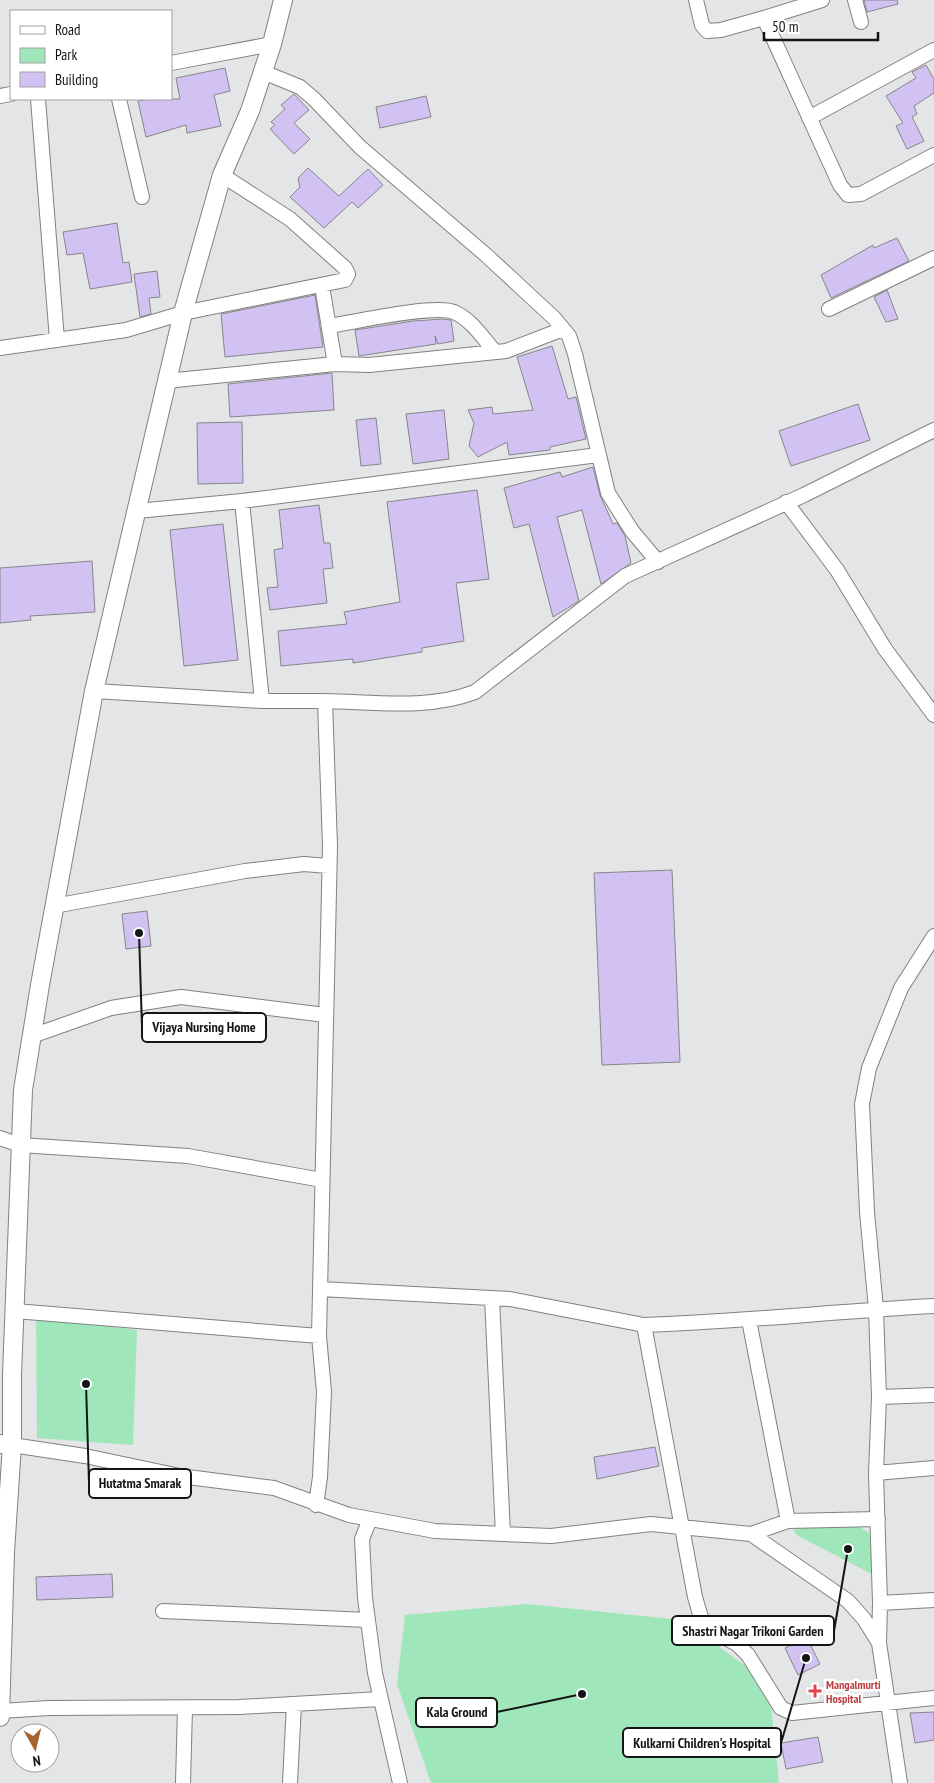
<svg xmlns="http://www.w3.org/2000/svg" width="934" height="1783" viewBox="0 0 934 1783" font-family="'PT Sans Narrow',sans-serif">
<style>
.green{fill:#9fe7bb}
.building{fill:#d2c2f3;stroke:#868687}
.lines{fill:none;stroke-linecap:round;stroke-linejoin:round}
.minor-casing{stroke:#808182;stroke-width:16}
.tertiary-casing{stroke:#808182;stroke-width:20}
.minor{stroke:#fff;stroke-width:14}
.tertiary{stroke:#fff;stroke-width:18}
.health-dot{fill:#e0444e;stroke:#fff;stroke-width:2}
.labels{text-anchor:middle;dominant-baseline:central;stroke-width:5;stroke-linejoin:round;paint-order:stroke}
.health-label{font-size:12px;font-weight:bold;fill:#be3a42;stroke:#fff;text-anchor:start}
.leader{fill:none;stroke:#141515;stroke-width:2}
.callout-dot{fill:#141515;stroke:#fff;stroke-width:2}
.callout{fill:#fff;stroke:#141515;stroke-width:2}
.callout-label{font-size:14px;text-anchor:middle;font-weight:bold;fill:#141515}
</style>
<rect width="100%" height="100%" fill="#e3e5e6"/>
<!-- green -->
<path class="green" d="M 36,1318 L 137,1330 L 133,1445 L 37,1438 Z
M 857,1525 L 869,1533 L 875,1572 L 872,1574 L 798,1536 L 793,1530 L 801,1527 Z
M 526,1604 L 682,1620 L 747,1667 L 771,1705 L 779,1783 L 431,1783 L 397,1684 L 405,1615 Z"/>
<!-- building -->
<path class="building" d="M 864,0 L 897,0 L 898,4 L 867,12 Z
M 926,65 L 934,79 L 934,93 L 914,106 L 917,114 L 912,117 L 924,141 L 907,149 L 896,126 L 903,123 L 886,96 L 916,78 L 912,72 Z
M 225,68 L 230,91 L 214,95 L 221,126 L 187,133 L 186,125 L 146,137 L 138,101 L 149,99 L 180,99 L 176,78 Z
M 294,94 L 309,110 L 294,123 L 310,139 L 294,154 L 270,129 L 275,125 L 271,122 L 285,109 L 281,105 Z
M 426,96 L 431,117 L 380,128 L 376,107 Z
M 308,168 L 339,196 L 368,169 L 383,185 L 358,208 L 352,202 L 324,228 L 290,197 L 300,187 L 298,178 Z
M 117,223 L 123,263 L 129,262 L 132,282 L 90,289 L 83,253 L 67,255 L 63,232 Z
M 897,238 L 909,261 L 831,298 L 821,275 L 873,245 L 874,248 Z
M 157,271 L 160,297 L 149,298 L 151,314 L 140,317 L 134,274 Z
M 887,290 L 898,319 L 886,322 L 874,297 Z
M 315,295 L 323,347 L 225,357 L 221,314 Z
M 443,319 L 451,320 L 454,341 L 438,344 L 435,336 L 436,344 L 359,356 L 355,330 L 413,321 Z
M 552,346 L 568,399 L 576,397 L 586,439 L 550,447 L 550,450 L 509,455 L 507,442 L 478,457 L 469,446 L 474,423 L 468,410 L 492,407 L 493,414 L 533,410 L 517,357 Z
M 332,373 L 334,410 L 230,417 L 228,384 Z
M 858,404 L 870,440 L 791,466 L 779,431 Z
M 444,410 L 449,459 L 413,464 L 406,414 Z
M 376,418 L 381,464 L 361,466 L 356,420 Z
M 242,422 L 243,483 L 198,484 L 197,423 Z
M 593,467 L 600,495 L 613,524 L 617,523 L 625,536 L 631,563 L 601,584 L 582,510 L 557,517 L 579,601 L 553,617 L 529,524 L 514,528 L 504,488 L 560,472 L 562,477 Z
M 477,490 L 489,579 L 456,583 L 464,641 L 422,648 L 422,652 L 353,663 L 353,659 L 281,666 L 278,631 L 347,624 L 344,612 L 400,602 L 387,502 Z
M 319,505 L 324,543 L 330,543 L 333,568 L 323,569 L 327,603 L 270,610 L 267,588 L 278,587 L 274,550 L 283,548 L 279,510 Z
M 223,524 L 238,660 L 184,666 L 170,530 Z
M 92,561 L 95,612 L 30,616 L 31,620 L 0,623 L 0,568 Z
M 672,870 L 680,1062 L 602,1065 L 594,873 Z
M 147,911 L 151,946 L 126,949 L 122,914 Z
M 655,1447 L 659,1466 L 597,1479 L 594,1457 Z
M 112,1574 L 113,1597 L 37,1600 L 36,1577 Z
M 807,1638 L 820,1664 L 798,1675 L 785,1648 Z
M 934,1712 L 934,1740 L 915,1743 L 910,1713 Z
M 818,1737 L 823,1762 L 786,1769 L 781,1743 Z"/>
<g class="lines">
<!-- minor casing -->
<g class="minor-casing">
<path id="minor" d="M 696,0 L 702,25 L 707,31 L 721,30 L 764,18 L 840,185 L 848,195 L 861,194 L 934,155
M 855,0 L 861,22
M 764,18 L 822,0
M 171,63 L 272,44
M 263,72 L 300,87 L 314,99 L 360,147 L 486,255 L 554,318 L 569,336 L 575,354 L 608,493 L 632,531 L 658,562
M 0,96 L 11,94
M 38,99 L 57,340
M 119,99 L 142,197
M 809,118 L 934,50
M 829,309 L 934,258
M 329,326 C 354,322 434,304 454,312 C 472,320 483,338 495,352
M 0,348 L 126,330 L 183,313 L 345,280 L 348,274 L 345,268 L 290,219 L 222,175
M 335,364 L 369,365 L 506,351 L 563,329
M 166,381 L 335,364 L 322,286
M 242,501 L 262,701
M 786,502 L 837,570 L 885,649 L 934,715
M 137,511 L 242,501 L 598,455
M 94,691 L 262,701 L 325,701 L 330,846 L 319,1336 L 324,1392 L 320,1477 L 316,1505
M 325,701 C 375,702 428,710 475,692 L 625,576 L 804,495 L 934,430
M 54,906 L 245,871 L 304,864 L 328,866
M 32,1036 L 111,1008 L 181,997 L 325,1015
M 0,1138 L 20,1145 L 188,1156 L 322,1180
M 320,1289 L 510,1299 L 644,1325
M 492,1298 L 503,1534
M 934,1306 C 837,1311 741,1322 644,1325 L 695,1597 L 702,1621 L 712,1631 L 737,1644 L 748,1655 L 781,1708 L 792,1713 L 934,1698
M 15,1311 L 319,1336
M 749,1320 L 788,1521
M 879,1397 L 934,1395
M 12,1445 L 85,1456 L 180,1476 L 274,1488 L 349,1515 L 435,1531 L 551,1536 L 651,1524 L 751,1534 L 848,1601 L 864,1619 L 879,1643 L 900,1783
M 876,1473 L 934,1468
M 370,1519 L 362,1539 L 365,1598 L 375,1673 L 400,1783
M 751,1534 L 788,1521 L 878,1519
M 880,1603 L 934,1600
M 163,1611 L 368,1620
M 879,1643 L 880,1603 L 876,1473 L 879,1397 L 876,1309 L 867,1212 L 862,1104 L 869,1068 L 901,988 L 934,936
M 0,1711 L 49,1708 L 239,1707 L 380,1699
M 183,1783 L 185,1708
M 290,1783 L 294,1704"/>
</g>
<!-- tertiary casing -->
<g class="tertiary-casing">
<path id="tertiary" d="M 0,1444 L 12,1445 L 12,1375 L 23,1090 L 40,985 L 94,691 L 183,313 L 222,175 L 250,111 L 272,44 L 283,0
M 0,1717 L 5,1552 L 12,1445"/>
</g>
<!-- minor -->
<use href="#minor" class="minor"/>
<!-- tertiary -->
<use href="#tertiary" class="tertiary"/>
</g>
<!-- markers -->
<path class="health-dot" d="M812.5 1683.5h5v5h5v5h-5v5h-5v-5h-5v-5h5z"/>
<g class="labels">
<!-- health labels -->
<g class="health-label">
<text x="826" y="1684">Mangalmurti<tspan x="826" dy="14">Hospital</tspan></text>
</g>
</g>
<!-- callouts -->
<path class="leader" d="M139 933L142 1027M86 1384L89 1483M848 1549L834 1631M582 1694L497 1712M806 1658L781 1743"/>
<g class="callout-dot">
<circle cx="139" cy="933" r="5"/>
<circle cx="86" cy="1384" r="5"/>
<circle cx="848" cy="1549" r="5"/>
<circle cx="582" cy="1694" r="5"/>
<circle cx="806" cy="1658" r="5"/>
</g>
<g class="callout">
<rect x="142" y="1013" width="124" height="29" rx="5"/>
<rect x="89" y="1469" width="102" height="29" rx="5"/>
<rect x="672" y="1616" width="162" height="29" rx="5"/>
<rect x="416" y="1698" width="81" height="29" rx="5"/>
<rect x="623" y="1728" width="158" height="29" rx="5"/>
</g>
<g class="callout-label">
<text x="204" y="1032">Vijaya Nursing Home</text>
<text x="140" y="1488">Hutatma Smarak</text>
<text x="753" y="1636">Shastri Nagar Trikoni Garden</text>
<text x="457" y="1717">Kala Ground</text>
<text x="702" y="1748">Kulkarni Children's Hospital</text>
</g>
<!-- legend -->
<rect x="10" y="10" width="162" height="90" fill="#ffffff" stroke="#a1a1a1"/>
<rect x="20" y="26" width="25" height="8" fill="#ffffff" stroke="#a1a1a1"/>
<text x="55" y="35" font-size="15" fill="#141515">Road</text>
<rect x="20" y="48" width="25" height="15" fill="#9fe7bb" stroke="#a1a1a1"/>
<text x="55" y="60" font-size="15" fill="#141515">Park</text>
<rect x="20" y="72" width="25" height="15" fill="#d2c2f3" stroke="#a1a1a1"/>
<text x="55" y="85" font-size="15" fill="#141515">Building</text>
<!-- north arrow -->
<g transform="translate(35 1748) rotate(172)"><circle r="24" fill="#ffffff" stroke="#a1a1a1"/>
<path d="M0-4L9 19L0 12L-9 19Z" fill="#a4642e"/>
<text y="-8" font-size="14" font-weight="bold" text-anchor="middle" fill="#141515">N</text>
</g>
<!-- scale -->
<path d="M764 32v8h114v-8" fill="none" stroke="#141515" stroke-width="2.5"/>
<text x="772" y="32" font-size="15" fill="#141515" stroke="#ffffff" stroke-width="4" paint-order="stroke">50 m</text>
</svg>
